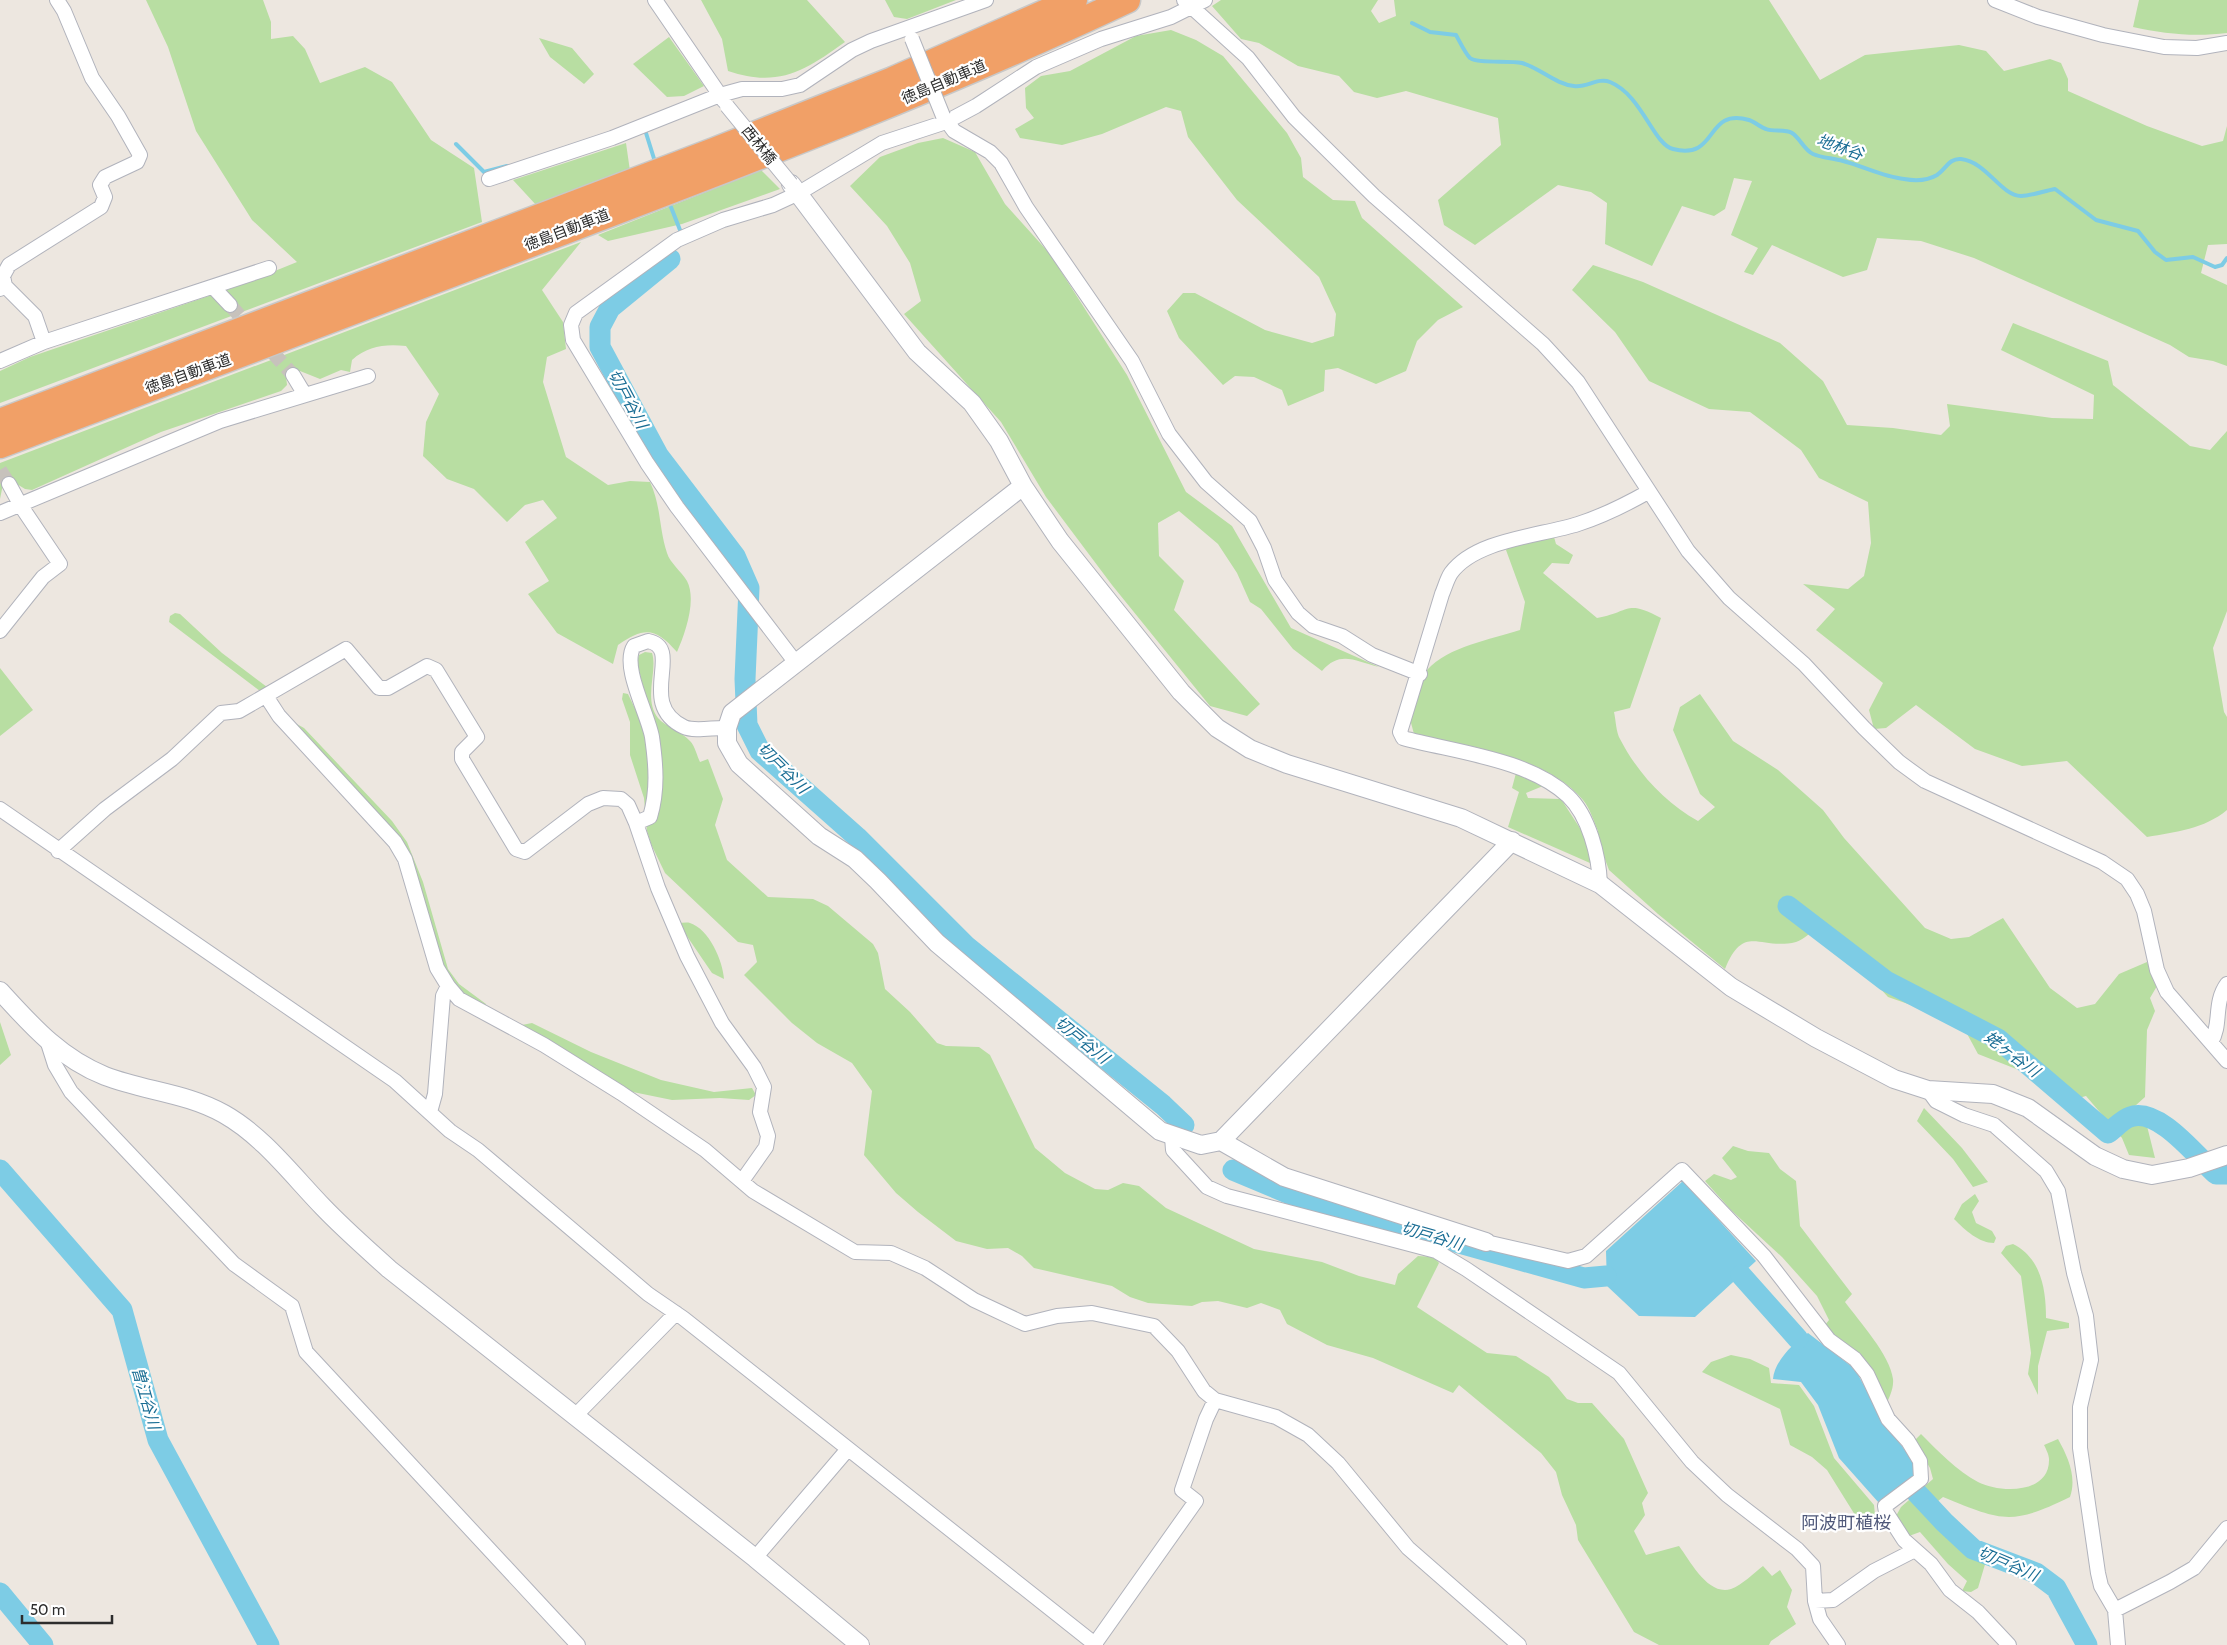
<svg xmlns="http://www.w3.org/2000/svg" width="2227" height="1645" viewBox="0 0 2227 1645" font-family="Cabin,'Noto Sans JP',sans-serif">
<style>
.green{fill:#b8dea2}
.water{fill:#7dcce5}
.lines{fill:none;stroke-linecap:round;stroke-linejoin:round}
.stream{stroke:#7dcce5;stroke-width:4}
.river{stroke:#7dcce5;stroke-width:21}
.minor-tunnel{stroke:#c7c2bc;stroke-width:14;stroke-dasharray:14 7;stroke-linecap:butt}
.minor-casing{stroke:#b1b3bc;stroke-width:16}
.tertiary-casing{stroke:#b1b3bc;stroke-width:20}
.motorway-casing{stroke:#c8c8c8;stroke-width:29}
.minor{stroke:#fff;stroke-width:14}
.tertiary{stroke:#fff;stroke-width:18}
.motorway{stroke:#f1a067;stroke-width:26}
.minor-bridge-casing{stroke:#b1b3bc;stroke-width:16;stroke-linecap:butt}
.minor-bridge{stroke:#fff;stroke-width:14}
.labels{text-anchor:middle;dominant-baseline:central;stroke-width:4.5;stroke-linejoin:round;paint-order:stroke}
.street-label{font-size:15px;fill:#2d2d2d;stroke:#fff}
.water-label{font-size:16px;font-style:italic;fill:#196d94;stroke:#fff}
.quarter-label{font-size:18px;fill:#50597a;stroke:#fff}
</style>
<rect width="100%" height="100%" fill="#ede7e0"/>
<!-- green -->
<path class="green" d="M 146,0 L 263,0 L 271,22 L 271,39 L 293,36 L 305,49 L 320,83 L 365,67 L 392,82 L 431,140 L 474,168 L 482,222 L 0,403 L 0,371 L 30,357 L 238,286 L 297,262 L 252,220 L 196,131 L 168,47 Z
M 701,0 L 807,0 L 845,42 C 805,71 778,88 728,71 L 722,39 Z
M 885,0 L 956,0 L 907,19 L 894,17 Z
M 1221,0 L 1378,0 L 1371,11 L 1379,23 L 1396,16 L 1394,0 L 1769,0 L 1820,80 L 1865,55 L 1959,45 L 1986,51 L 2004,71 L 2050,59 L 2061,63 L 2068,79 L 2068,91 L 2147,126 L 2202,146 L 2223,141 L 2227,126 L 2227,244 L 2208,245 L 2201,273 L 2227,285 L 2227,366 L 2213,361 L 2189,357 L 2170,345 L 1974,258 L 1921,241 L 1877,238 L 1867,270 L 1843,277 L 1772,245 L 1753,275 L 1744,272 L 1758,248 L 1731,235 L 1752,181 L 1734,178 L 1725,209 L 1714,216 L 1682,206 L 1652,266 L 1605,244 L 1607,203 L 1591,192 L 1558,185 L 1475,245 L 1444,225 L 1438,200 L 1501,145 L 1498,118 L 1406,91 L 1377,98 L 1354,92 L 1339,76 L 1298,66 L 1259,43 L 1241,39 L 1212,6 Z
M 2139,0 L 2227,0 L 2227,33 C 2195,37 2164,34 2133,27 Z
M 1171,30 L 1196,40 L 1223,56 L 1287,133 L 1301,158 L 1303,177 L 1333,200 L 1355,201 L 1362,218 L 1463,307 L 1438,320 L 1417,341 L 1406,371 L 1376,384 L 1338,368 L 1325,370 L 1324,391 L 1288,406 L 1282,390 L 1254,377 L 1235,376 L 1223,385 L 1179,338 L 1167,311 L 1183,293 L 1195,293 L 1265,330 L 1312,343 L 1334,336 L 1336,314 L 1319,277 L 1237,200 L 1188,137 L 1181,111 L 1166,107 L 1102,134 L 1062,145 L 1020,138 L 1015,129 L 1034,118 L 1026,108 L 1025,88 L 1041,76 L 1070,71 L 1136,36 Z
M 669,37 L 704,86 L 684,96 L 667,97 L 633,64 Z
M 539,38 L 572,48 L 594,74 L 584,84 L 550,57 Z
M 943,138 L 975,152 L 1005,204 L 1050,254 L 1127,375 L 1186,492 L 1232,526 L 1291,628 L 1379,667 C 1355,661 1340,650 1322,671 L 1293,649 L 1261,609 L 1250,602 L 1237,573 L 1218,544 L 1179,511 L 1158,523 L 1159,556 L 1184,581 L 1174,610 L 1260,704 L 1247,716 L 1210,706 L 1112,585 L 1046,497 L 1001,422 L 904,314 L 921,301 L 910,263 L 887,226 L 850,186 L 880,157 L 918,143 Z
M 626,143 L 630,171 L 537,206 L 513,180 Z
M 761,170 L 780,189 L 682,224 L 608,241 L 598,235 Z
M 581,242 L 542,290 L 563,322 L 566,349 L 547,357 L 543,382 L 566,457 L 608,485 L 630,481 L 650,482 C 661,505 659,529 667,553 C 670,563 681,571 687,581 C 697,600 685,634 677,652 C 656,628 645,626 618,645 L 613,664 L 557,633 L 528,594 L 549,581 L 525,542 L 557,518 L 543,500 L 525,505 L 507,522 L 474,489 L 447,479 L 423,456 L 426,422 L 439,394 L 406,346 C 384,344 368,346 352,360 L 350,372 L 341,370 L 320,379 L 300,371 L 286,376 L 287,385 L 281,391 L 161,432 L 32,490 L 25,489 L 12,481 L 3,484 L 0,499 L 0,463 Z
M 1593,265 L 1643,282 L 1780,343 L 1823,381 L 1847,425 L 1893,428 L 1941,435 L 1950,426 L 1947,404 L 2052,418 L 2093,419 L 2094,395 L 2001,350 L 2013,323 L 2108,361 L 2113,385 L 2190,446 L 2210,450 L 2227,431 L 2227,611 L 2213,648 L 2224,712 L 2227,717 L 2227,810 C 2204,829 2176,832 2147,837 L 2067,761 L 2022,766 L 1975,749 L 1916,705 L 1886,728 L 1874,729 L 1869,710 L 1883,683 L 1816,630 L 1835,609 L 1803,584 L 1848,589 L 1864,576 L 1871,543 L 1868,502 L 1819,478 L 1801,450 L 1750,412 L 1709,409 L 1649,381 L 1615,332 L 1572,290 Z
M 1554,537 L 1556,544 L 1573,555 L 1569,564 L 1552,563 L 1543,573 L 1597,618 C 1631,612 1625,599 1661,618 L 1630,708 L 1614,712 C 1616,721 1616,732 1620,739 C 1637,772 1665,803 1698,821 L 1715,807 L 1700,794 L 1673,730 L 1680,707 L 1700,694 L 1733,741 L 1778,770 L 1823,810 L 1844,838 L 1925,928 L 1951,939 L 1969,937 L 2003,918 L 2050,988 L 2077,1008 L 2095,1004 L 2119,974 L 2147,962 L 2157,986 L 2150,998 L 2155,1011 L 2147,1030 L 2145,1097 L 2135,1106 L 2147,1126 L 2155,1158 L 2129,1155 L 2122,1138 L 2086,1096 L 2075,1099 L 2029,1074 L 1978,1054 L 1965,1030 L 1934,1013 L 1888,997 L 1821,924 C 1814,929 1804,940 1796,942 C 1760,951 1744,922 1725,969 L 1658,914 L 1609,870 L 1600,846 L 1590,851 L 1590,863 L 1508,827 L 1519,792 L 1512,788 L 1516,773 L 1543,786 L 1526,793 L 1528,798 L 1561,799 L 1585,836 L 1598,831 C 1594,822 1590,808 1583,800 C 1546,756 1467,746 1414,734 L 1410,719 L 1427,670 C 1449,646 1490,640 1520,630 L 1525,602 L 1506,550 L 1508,547 Z
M 175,613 L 180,614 L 222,653 L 267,687 L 260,691 L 169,622 L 170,616 Z
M 645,652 L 652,653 C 658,671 643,699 658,718 C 666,727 681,731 690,741 C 695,746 697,756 700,762 L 708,759 L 723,799 L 715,825 L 727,860 L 768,897 L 813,899 L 828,906 L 873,944 L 878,953 L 885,989 L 910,1012 L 937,1043 L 946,1046 L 979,1047 L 990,1055 L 1035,1148 L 1065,1173 L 1095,1189 L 1108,1190 L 1123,1183 L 1139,1186 L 1166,1208 L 1254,1249 L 1322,1262 L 1359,1276 L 1395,1285 L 1398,1274 L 1418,1256 L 1434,1257 L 1439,1263 L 1417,1307 L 1487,1353 L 1516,1356 L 1549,1377 L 1567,1399 L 1578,1403 L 1592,1403 L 1624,1439 L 1648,1493 L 1642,1503 L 1645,1515 L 1634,1531 L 1646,1555 L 1679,1546 C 1691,1562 1708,1596 1731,1589 C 1742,1585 1754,1573 1763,1566 L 1772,1576 L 1780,1570 L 1792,1590 L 1787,1607 L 1796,1624 L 1771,1641 L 1769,1645 L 1659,1645 L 1634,1632 L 1578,1540 L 1576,1525 L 1562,1495 L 1556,1472 L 1541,1453 L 1459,1385 L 1453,1393 L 1373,1358 L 1327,1345 L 1287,1324 L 1280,1310 L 1261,1303 L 1247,1308 L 1218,1301 L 1202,1302 L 1192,1306 L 1148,1303 L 1130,1297 L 1112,1286 L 1034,1268 L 1022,1256 L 1008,1248 L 987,1249 L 956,1241 L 918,1212 L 896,1193 L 864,1155 L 872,1091 L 852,1063 L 817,1043 L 792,1023 L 744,975 L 757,962 L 753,945 L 738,942 L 665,873 L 651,844 L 647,831 L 644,798 L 630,755 L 630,722 L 622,699 L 623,693 L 628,694 L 640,719 L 652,724 L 637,662 L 639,655 Z
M 0,668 L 33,710 L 0,736 Z
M 295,723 L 304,728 L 392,821 L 407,842 L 423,882 L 448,969 L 459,984 L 486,1004 L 484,1009 L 465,996 L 445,975 L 411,863 L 294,727 Z
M 678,923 C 682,923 687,922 690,923 C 709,929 723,961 724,979 L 712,973 Z
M 0,1022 L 11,1055 L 0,1065 Z
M 532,1023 L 591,1052 L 661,1080 L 714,1092 L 752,1088 L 756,1095 L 749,1100 L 720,1098 L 672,1100 L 628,1091 L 517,1026 Z
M 1924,1108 L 1962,1148 L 1988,1182 L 1973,1187 L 1953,1159 L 1917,1121 Z
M 1733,1146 L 1748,1151 L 1769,1153 L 1780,1169 L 1796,1181 L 1800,1226 L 1852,1294 L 1845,1302 C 1859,1321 1890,1355 1893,1379 C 1894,1389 1889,1397 1886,1406 L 1825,1325 L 1829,1320 L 1817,1296 L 1782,1257 L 1731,1210 L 1705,1181 L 1714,1174 L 1731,1180 L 1737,1177 L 1722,1158 Z
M 1975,1194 L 1979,1201 L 1972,1212 L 1976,1223 L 1992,1231 L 1996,1238 L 1994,1243 C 1979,1243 1965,1230 1954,1219 L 1962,1204 Z
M 2013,1244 C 2041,1258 2046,1289 2046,1318 L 2069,1323 L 2069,1328 L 2047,1331 L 2038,1366 L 2038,1395 L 2028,1374 L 2031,1353 L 2021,1276 L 2001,1253 L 2006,1246 Z
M 1731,1355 L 1750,1359 L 1769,1368 L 1771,1383 L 1799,1385 L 1814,1406 L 1834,1458 L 1874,1505 L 1875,1515 L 1868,1524 L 1860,1523 L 1827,1470 L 1812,1457 L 1790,1445 L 1780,1409 L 1702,1372 L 1711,1362 Z
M 1921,1434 C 1938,1451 1957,1471 1978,1482 C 1999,1493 2050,1495 2049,1459 C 2049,1455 2046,1449 2044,1445 L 2058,1439 C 2068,1457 2077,1477 2070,1497 C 2011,1526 2002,1521 1943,1497 L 1927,1510 L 1967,1551 L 1986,1561 L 1978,1588 L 1971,1592 L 1962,1591 L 1967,1581 L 1948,1564 L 1920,1532 L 1909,1536 L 1896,1516 L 1901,1507 L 1933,1479 L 1930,1468 L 1914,1441 Z"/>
<!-- water -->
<path class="water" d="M 1683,1181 L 1756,1261 L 1695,1317 L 1639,1316 L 1607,1286 L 1606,1251 Z
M 1808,1333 L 1855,1369 L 1882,1419 L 1915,1464 L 1914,1478 L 1879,1503 L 1839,1458 L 1818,1405 L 1801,1382 L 1773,1379 C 1774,1362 1794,1342 1808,1333 Z"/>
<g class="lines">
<!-- stream -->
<path class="stream" d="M 1412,23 L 1430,32 L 1456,35 C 1460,42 1465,53 1470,58 C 1478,64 1509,60 1522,63 C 1540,68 1555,84 1574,86 C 1587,88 1598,77 1610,82 C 1642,95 1653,144 1673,149 C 1719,161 1704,107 1749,120 C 1755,122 1760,127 1766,129 C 1773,132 1785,129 1792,133 C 1800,138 1804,150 1813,154 C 1822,158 1833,158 1843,161 C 1863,166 1883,177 1904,179 C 1915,181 1927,181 1937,175 C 1946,169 1949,158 1961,159 C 1987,162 2000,195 2021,196 C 2031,196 2044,191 2055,189 L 2096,220 L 2138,231 L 2155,252 L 2166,260 L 2193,257 L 2215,267 L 2222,265 L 2227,258
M 646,133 L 656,165
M 456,144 L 484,172 L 507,166
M 669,202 L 680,230"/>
<!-- river -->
<path class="river" d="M 670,259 L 610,308 L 600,327 L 600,347 L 658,455 L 735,556 L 749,588 L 745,679 L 747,725 L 760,751 L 857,837 L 966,946 L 1163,1105 L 1184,1125
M 1788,906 L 1886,981 L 1998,1039 L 2108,1133 C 2115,1128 2123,1119 2130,1117 C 2158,1106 2197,1157 2216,1174 L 2227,1174
M 0,1170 L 122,1310 L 158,1440 L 269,1645
M 1233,1170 L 1302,1199 L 1584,1278 L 1606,1276
M 1741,1275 L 1798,1339
M 1916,1492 L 1944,1522 L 1973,1549 L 2036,1573 L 2056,1588 L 2087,1645
M 0,1593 L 43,1645"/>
<!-- minor-tunnel -->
<path class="minor-tunnel" d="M 230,305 L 293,375
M 0,470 L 9,484"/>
<!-- minor casing -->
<g class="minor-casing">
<path id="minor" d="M 655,0 L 724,101
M 1184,0 L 1248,58 L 1294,117 L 1374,196 L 1543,344 L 1578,382 L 1688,551 L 1729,598 L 1804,664 L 1864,728 L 1899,762 L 1925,781 L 2102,862 L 2127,879 L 2137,894 L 2144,911 L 2157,970 L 2167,992 L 2227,1061
M 1995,0 L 2038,17 L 2103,35 L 2164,47 L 2197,48 L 2227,43
M 943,116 L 954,131 L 990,152 L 1001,163 L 1026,207 L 1132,361 L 1169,434 L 1206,482 L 1250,521 L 1264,548 L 1275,580 L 1298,613 L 1313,626 L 1342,636 L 1372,655 L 1420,674
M 489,179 L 612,138 L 720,95 L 742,89 L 782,89 L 800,85 L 852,50 L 871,41 L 986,0
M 5,286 L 3,276 L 9,265 L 101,207 L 105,197 L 100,185 L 105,177 L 137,162 L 140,155 L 118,116 L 92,78 L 64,11 L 57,0
M 213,287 L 230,305
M 0,289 L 5,286 L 35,316 L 44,342
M 0,361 L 44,342 L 269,268
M 293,375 L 305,395
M 0,513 L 220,421 L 368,376
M 0,631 L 43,577 L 60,564 L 21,506 L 9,484
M 796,663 L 677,507 L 647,463 L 573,340 L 571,325 L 576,313 L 677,240 L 723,220 L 773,205 L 799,193 L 882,143 L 946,122 L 976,106 L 1036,67 L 1101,39 L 1171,17 L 1205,0
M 266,696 L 279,716 L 395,842 L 405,859 L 437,968 L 448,986 L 459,999 L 544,1045 L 621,1093 L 705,1150 L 753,1191 L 855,1252 L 891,1253 L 925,1268 L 974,1300 L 1025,1324 L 1057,1316 L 1092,1313 L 1154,1326 L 1178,1351 L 1204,1391 L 1215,1400 L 1276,1417 L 1308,1435 L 1338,1463 L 1408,1548 L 1519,1645
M 0,809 L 395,1081 L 450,1131 L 478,1150 L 648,1294 L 683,1318 L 1096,1645
M 636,823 L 650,817 C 658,790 656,765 652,737 C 648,714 621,666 634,646 L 648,641 C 685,648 635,704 684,727 C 695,732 715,727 727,728
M 58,851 L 105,809 L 172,759 L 221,713 L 239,711 L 346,649 L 379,688 L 388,688 L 427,666 L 436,670 L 477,737 L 462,752 L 462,759 L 516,849 L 525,852 L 588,804 L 603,798 L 621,799 L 628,805 L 636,823 L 658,888 L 687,956 L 722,1023 L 754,1067 L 764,1087 L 760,1112 L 768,1136 L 766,1147 L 742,1181
M 1600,884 C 1599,856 1589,816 1568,796 C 1529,759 1454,752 1403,738 L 1400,732 L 1442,594 C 1445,587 1447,579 1451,573 C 1476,539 1541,536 1578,524 C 1603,516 1625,505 1648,492
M 2211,1042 C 2222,1025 2213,1003 2227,984
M 48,1043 L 55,1065 L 71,1092 L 234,1264 L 292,1306 L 306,1352 L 578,1645
M 1928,1090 L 1936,1101 L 1964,1115 L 1994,1125 L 2046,1171 L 2058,1191 L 2074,1273 L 2086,1316 L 2091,1360 L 2080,1407 L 2080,1448 L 2098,1573 L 2101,1586 L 2115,1610 L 2118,1645
M 430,1112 L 435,1094 L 443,996 L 448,986
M 1172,1137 L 1173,1150 L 1207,1187 L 1227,1196 L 1436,1251 L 1466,1269 L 1619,1373 L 1692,1462 L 1727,1495 L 1797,1549 L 1813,1566 L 1815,1601 L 1820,1619 L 1838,1645
M 1486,1242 L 1568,1261 L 1586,1256 L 1682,1170 L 1764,1256 L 1829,1340 L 1855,1359 L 1867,1374 L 1888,1419 L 1908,1441 L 1920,1461 L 1921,1479 L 1885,1506 L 1886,1512 L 1904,1540 L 1931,1564 L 1950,1590 L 1978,1612 L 2009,1645
M 574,1417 L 676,1313
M 755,1558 L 848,1449
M 1815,1601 L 1833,1600 L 1874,1571 L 1915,1550
M 2115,1610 L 2170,1582 L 2194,1568 L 2227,1528
M 1094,1645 L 1196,1501 L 1182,1490 L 1206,1419 L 1215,1400"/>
</g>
<!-- tertiary casing -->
<g class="tertiary-casing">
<path id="tertiary" d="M 791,184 L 917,352 L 972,403 L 999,441 L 1023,486 L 1060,541 L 1181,692 L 1217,728 L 1250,749 L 1287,764 L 1461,818 L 1600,884 L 1731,987 L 1816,1038 L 1894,1079 L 1928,1090 L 1993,1094 L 2028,1108 L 2095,1156 L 2123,1169 L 2152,1175 L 2189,1168 L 2227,1155
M 1023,486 L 732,713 L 727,728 L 727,743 L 739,764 L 819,836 L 855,859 L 878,881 L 937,943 L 1160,1131 L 1201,1145 L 1221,1141 L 1512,841
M 0,991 C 32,1026 60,1058 105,1076 C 144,1091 187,1093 224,1114 C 263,1136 292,1175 323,1207 C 344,1229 367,1249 389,1269 L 755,1558 L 860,1645
M 1221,1141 L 1284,1177 L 1486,1242"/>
</g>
<!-- motorway casing -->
<g class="motorway-casing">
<path id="motorway" d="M 0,422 L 714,151 L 893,80 L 1074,0
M 0,445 C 190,374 380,302 570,229 C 757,158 945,86 1127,0"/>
</g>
<!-- minor -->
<use href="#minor" class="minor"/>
<!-- tertiary -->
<use href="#tertiary" class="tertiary"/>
<!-- motorway -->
<use href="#motorway" class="motorway"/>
<!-- minor-bridge casing -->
<g class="minor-bridge-casing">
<path id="minor-bridge" d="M 912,39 L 943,116
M 727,106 L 791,184"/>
</g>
<!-- minor-bridge -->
<use href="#minor-bridge" class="minor-bridge"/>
</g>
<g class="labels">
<!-- street labels -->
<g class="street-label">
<text transform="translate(944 82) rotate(-23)">徳島自動車道</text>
<text transform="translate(759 145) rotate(51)">西林橋</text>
<text transform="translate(567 230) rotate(-21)">徳島自動車道</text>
<text transform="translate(188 374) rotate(-20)">徳島自動車道</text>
</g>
<!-- water labels -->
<g class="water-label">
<text transform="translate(1840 147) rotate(19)">地林谷</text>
<text transform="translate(628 399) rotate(62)">切戸谷川</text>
<text transform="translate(783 768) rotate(45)">切戸谷川</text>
<text transform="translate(1082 1040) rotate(39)">切戸谷川</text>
<text transform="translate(2012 1054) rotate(37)">姥ヶ谷川</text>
<text transform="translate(1432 1236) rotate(16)">切戸谷川</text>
<text transform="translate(146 1398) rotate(74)">曽江谷川</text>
<text transform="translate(2008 1564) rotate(23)">切戸谷川</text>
</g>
<!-- quarter labels -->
<g class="quarter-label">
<text x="1846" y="1523">阿波町植桜</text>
</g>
</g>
<!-- scale -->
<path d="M22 1615v8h90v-8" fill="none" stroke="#2d2d2d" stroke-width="2.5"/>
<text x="30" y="1615" font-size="15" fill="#2d2d2d" stroke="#ffffff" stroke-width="4" paint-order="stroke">50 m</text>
</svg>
